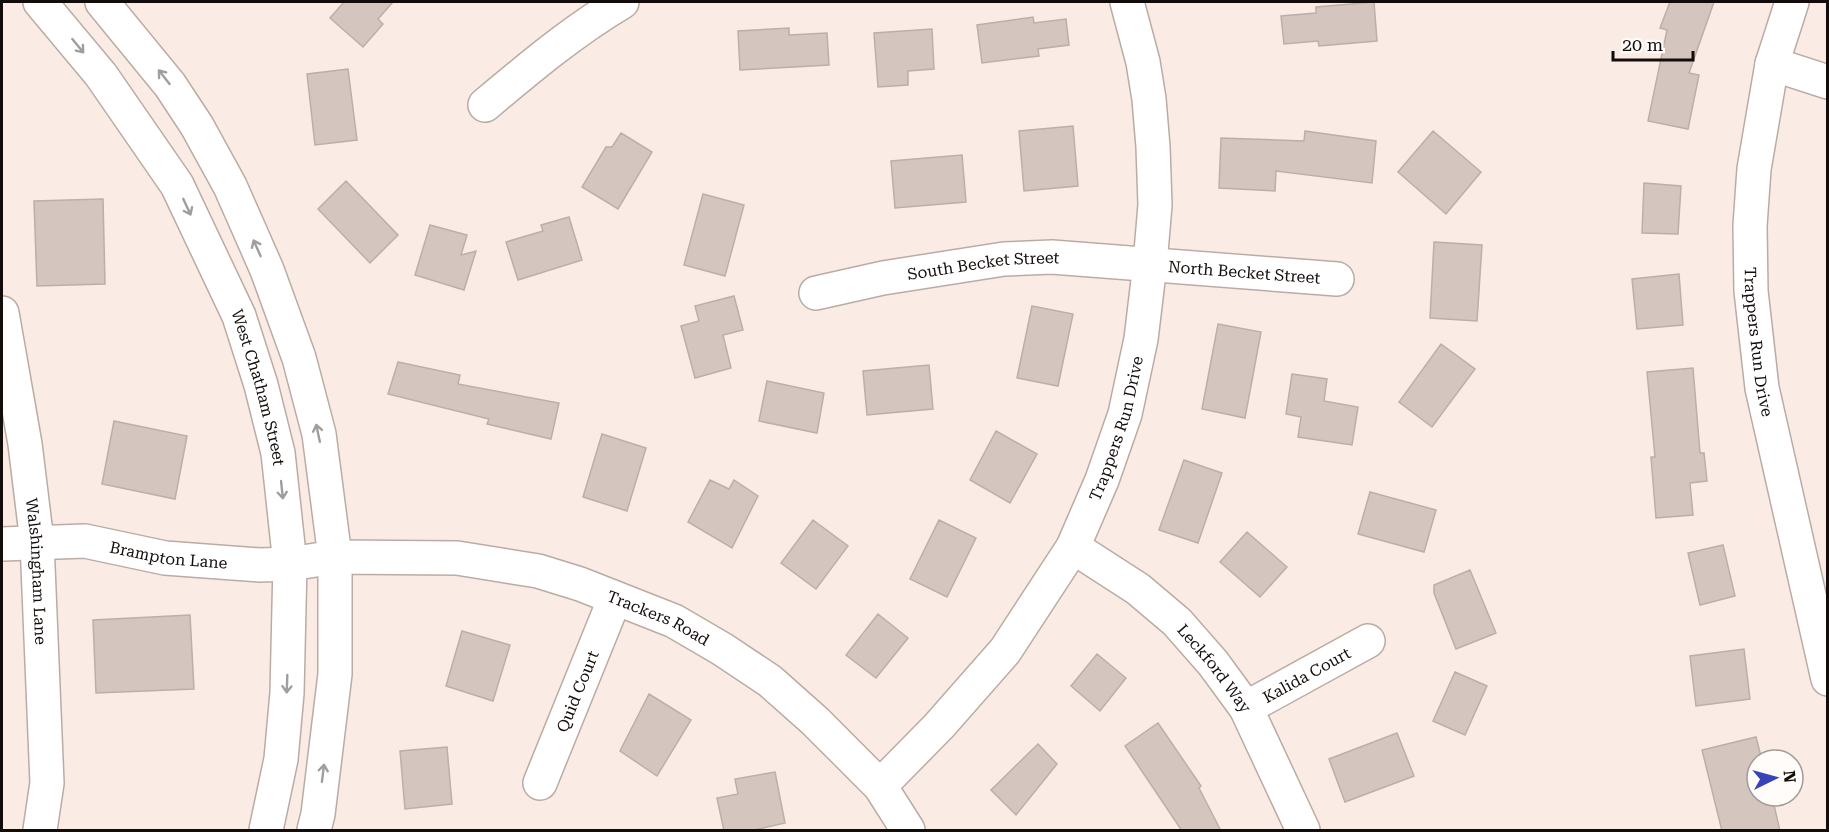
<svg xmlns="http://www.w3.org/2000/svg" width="1829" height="832" viewBox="0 0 1829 832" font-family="'Roboto Serif',serif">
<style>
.building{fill:#d4c6be;stroke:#bcafa7;stroke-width:1.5}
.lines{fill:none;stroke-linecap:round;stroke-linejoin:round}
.minor-casing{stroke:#baaca4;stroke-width:36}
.minor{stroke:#fff;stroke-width:33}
.oneway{stroke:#a09e9d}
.labels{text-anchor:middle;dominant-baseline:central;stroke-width:4.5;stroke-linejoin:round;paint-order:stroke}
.street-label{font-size:16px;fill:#120d0a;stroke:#fffcfa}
</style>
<rect width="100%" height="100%" fill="#faece4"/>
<!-- building -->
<path class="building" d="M 344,2 L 393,2 L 378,19 L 383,24 L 363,47 L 330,18 Z
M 1374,2 L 1377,41 L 1319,46 L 1318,41 L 1284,44 L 1281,16 L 1316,13 L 1316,7 Z
M 1670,2 L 1714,2 L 1689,73 L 1699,75 L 1688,129 L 1648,121 L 1667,30 L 1660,28 Z
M 1033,17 L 1034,23 L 1066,19 L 1069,45 L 1038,49 L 1039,56 L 982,63 L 977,25 Z
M 789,28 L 789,35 L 827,33 L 829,65 L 740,70 L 738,31 Z
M 932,29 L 934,69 L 908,71 L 908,85 L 878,87 L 874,33 Z
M 348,69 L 357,140 L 315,145 L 307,74 Z
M 1073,126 L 1078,186 L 1024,191 L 1019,131 Z
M 1305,131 L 1376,141 L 1372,183 L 1276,171 L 1275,191 L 1219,188 L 1221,138 L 1304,141 Z
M 1433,131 L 1481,172 L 1446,214 L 1398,172 Z
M 621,133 L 652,152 L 618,209 L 582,187 L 606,147 L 612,147 Z
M 962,155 L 966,202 L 895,208 L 891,161 Z
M 346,181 L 398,235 L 370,263 L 318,209 Z
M 1644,183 L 1681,186 L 1678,234 L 1642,233 Z
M 703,194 L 744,205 L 725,276 L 684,265 Z
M 103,199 L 105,284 L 37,286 L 34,201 Z
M 569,217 L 582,260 L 518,280 L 506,242 L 543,231 L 541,225 Z
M 430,225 L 467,235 L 461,255 L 476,251 L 464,290 L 415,275 Z
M 1434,242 L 1482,245 L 1477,321 L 1430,318 Z
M 1679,274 L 1683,325 L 1637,329 L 1632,279 Z
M 734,296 L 743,330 L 723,335 L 731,368 L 695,378 L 681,326 L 699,321 L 695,306 Z
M 1032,306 L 1073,314 L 1058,386 L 1017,378 Z
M 1218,324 L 1261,332 L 1245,418 L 1202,409 Z
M 1441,344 L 1475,369 L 1432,427 L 1399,402 Z
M 398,362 L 460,375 L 458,384 L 559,403 L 551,439 L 487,424 L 489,419 L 388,394 Z
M 929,365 L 933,409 L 867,415 L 863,371 Z
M 1693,368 L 1700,453 L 1704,453 L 1707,481 L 1690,483 L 1693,515 L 1656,518 L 1651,457 L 1655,457 L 1647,372 Z
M 1292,374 L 1327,379 L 1324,401 L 1358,407 L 1352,445 L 1298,437 L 1301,417 L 1286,414 Z
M 767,381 L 824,393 L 817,433 L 759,421 Z
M 114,421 L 187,436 L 175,499 L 102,484 Z
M 996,431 L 1037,454 L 1010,503 L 970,480 Z
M 602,434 L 646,448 L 627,511 L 583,497 Z
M 1184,460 L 1222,473 L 1198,543 L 1159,530 Z
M 710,480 L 729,489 L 734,480 L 758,496 L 732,548 L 688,522 Z
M 1370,492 L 1436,510 L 1424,552 L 1358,534 Z
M 813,520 L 848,546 L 816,589 L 781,563 Z
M 939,520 L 976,538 L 947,597 L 910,579 Z
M 1247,532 L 1287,567 L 1260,597 L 1220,562 Z
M 1723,545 L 1735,596 L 1700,605 L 1688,553 Z
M 1470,570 L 1496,633 L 1456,649 L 1434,593 L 1434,585 Z
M 878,614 L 908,638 L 876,678 L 846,655 Z
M 190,615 L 194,689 L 96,693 L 93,620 Z
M 462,631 L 510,645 L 493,701 L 446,686 Z
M 1744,649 L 1750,699 L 1696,706 L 1690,656 Z
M 1097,654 L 1126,678 L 1100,711 L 1071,686 Z
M 1455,672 L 1487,686 L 1465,735 L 1433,721 Z
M 649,694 L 691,720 L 657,776 L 620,751 Z
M 1158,723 L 1201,786 L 1199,788 L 1221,831 L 1182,831 L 1125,746 Z
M 1397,733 L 1414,776 L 1345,802 L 1329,759 Z
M 1756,737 L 1762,760 L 1757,760 L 1757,796 L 1772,796 L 1780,831 L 1722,831 L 1702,750 Z
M 1038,744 L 1057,764 L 1016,815 L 991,790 Z
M 447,747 L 452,804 L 405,809 L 400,751 Z
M 775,772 L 785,823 L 750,831 L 724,831 L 717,798 L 738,794 L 735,779 Z"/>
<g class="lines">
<!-- minor casing -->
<g class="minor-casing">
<g id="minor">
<path id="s1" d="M 40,2 L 101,75 L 177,185 L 239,316 L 261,385 L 278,453 L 290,564 L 287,693 L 281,759 L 266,830"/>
<path d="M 102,2 L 170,85 L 197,126 L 230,186 L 249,229 L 267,270 L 299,358 L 319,434 L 335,557 L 335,674 L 318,814 L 314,830"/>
<path id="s2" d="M 1792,2 L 1772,64 L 1754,169 L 1750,226 L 1751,291 L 1762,388 L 1828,679"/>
<path d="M 1772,64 L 1828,82"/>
<path d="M 485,105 C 529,68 573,31 622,2"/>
<path id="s3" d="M 816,293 L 883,278 L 1004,259 L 1052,257 L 1337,279"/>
<path id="s4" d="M 2,313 L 25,444 L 37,542 L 47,783 L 40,830"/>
<path id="s5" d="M 2,544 L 85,541 L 165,558 L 260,565 L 290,564 L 335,557 L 457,558 L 538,571 L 580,584 L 674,621 L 722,649 L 770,681 L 815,721 L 880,786 L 908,830"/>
<path id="s6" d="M 1073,547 L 1138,589 L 1177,622 L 1213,663 L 1246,708 L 1303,830"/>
<path id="s7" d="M 1246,708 L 1368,641"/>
<path id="s8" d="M 540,783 L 615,598"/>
<path id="s9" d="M 880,786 L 939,726 L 1005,651 L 1073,547 L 1102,480 L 1125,414 L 1141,339 L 1150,264 L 1155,205 L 1153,147 L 1149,99 L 1143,62 L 1127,2"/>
</g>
</g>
<!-- minor -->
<use href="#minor" class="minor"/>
</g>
<!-- one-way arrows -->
<defs><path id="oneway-shaft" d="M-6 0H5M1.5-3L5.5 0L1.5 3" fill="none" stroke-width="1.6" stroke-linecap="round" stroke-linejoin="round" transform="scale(1.5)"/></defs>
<g class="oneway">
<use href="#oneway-shaft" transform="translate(78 46) rotate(51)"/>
<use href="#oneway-shaft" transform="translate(164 77) rotate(-128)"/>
<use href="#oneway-shaft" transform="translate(187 207) rotate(65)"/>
<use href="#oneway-shaft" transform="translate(257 248) rotate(-114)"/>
<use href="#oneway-shaft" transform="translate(318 433) rotate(-102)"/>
<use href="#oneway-shaft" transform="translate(282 490) rotate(84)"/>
<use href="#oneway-shaft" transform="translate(287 684) rotate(92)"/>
<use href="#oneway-shaft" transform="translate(323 773) rotate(-83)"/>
</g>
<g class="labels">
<!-- street labels -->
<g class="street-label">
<text stroke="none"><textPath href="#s3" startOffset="170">South Becket Street</textPath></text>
<text stroke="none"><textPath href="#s3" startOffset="432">North Becket Street</textPath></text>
<text stroke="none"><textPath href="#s2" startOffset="345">Trappers Run Drive</textPath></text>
<text stroke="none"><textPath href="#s1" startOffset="448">West Chatham Street</textPath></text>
<text stroke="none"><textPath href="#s9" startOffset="435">Trappers Run Drive</textPath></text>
<text stroke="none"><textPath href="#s5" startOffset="168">Brampton Lane</textPath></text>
<text stroke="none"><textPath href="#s4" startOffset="261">Walshingham Lane</textPath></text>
<text stroke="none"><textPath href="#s5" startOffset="669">Trackers Road</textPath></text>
<text stroke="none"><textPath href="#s6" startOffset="188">Leckford Way</textPath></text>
<text stroke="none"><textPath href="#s7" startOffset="69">Kalida Court</textPath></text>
<text stroke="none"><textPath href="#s8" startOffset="99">Quid Court</textPath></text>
</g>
</g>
<!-- border -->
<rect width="1829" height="832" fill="none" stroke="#120d0a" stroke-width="6"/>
<!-- north arrow -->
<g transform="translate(1775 778) rotate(85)"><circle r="28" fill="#fffcfa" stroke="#a09c9a" stroke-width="1.5"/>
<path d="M0-4.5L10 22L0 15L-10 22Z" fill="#3744b7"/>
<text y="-9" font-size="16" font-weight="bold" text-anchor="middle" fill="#120d0a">N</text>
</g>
<!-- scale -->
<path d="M1613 51v9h80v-9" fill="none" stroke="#120d0a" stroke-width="3"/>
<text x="1622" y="51" font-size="18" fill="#120d0a" stroke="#fffcfa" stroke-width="4.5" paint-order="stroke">20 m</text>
</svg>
